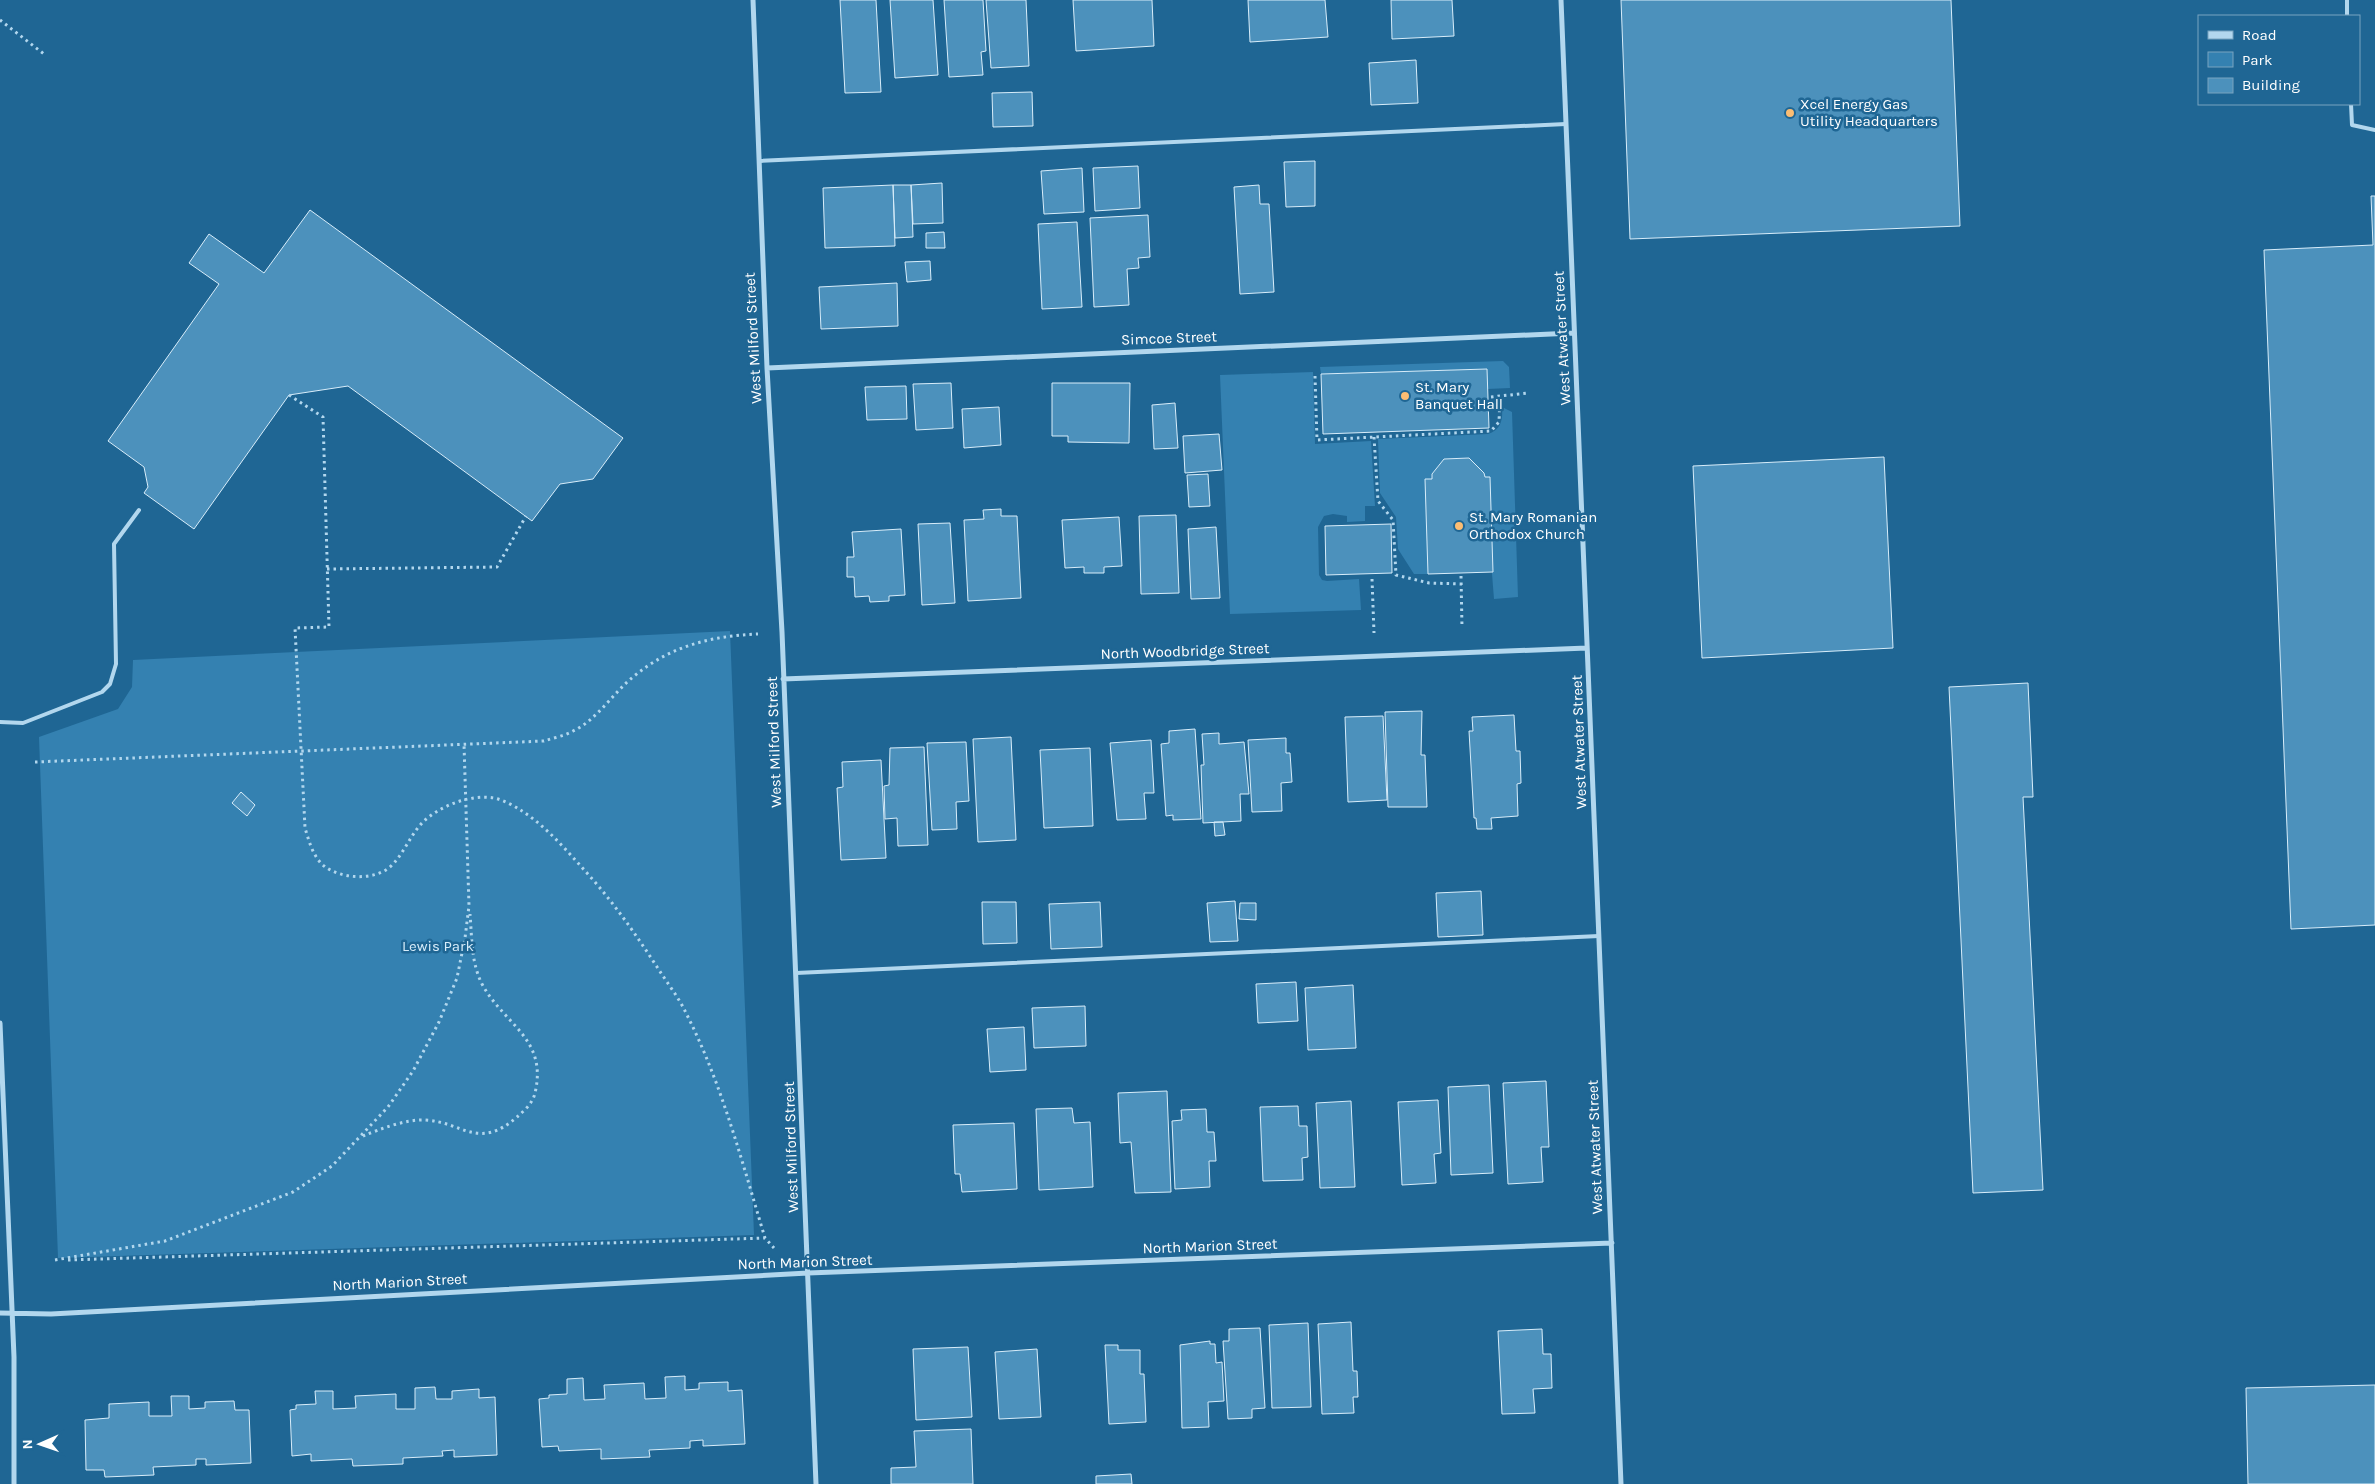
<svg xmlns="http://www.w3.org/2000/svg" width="2375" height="1484" viewBox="0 0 2375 1484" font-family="Karla,sans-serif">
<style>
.green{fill:#3481b1}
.building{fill:#4c91bc;stroke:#d8edfa}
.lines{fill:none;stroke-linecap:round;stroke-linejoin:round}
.path{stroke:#b2d7ee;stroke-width:3;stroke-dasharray:2.5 4;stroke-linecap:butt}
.lane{stroke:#b2d7ee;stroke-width:4}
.street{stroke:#b2d7ee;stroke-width:5}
.poi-dot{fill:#fbbd73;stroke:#1f6694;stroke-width:2}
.labels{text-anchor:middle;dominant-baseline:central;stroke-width:5;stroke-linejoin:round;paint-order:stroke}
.poi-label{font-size:15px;fill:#fff;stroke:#1f6694;text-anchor:start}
.street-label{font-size:15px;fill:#fff;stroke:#1f6694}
.park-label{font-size:15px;fill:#d8edfa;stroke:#1f6694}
</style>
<rect width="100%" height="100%" fill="#1f6694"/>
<!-- green -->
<path class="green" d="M 1503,361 L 1509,367 L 1510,388 L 1487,389 L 1486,369 L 1321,374 L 1320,367 Z
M 1313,372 L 1315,444 L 1371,441 L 1375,506 L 1365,506 L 1365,521 L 1347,522 L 1347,516 L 1333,514 L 1324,516 L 1318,527 L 1319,575 L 1322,580 L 1327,581 L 1359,579 L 1361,610 L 1230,614 L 1220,375 Z
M 1502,407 L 1512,412 L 1518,597 L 1494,599 L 1484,473 L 1469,458 L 1444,459 L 1432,474 L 1428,574 L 1414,574 L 1398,549 L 1396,517 L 1380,493 L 1378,439 L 1488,434 C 1501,430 1503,420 1502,407 Z
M 730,631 L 754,1235 L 58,1258 L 39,737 L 118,709 L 132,687 L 133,660 Z"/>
<!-- building -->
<path class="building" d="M 840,0 L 876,0 L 881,92 L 845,93 Z
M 890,0 L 933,0 L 938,75 L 895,78 Z
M 944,0 L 983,0 L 986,51 L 981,52 L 983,75 L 949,77 Z
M 986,0 L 1026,0 L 1029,66 L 991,68 Z
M 1073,0 L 1152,0 L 1154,46 L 1076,51 Z
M 1248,0 L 1325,0 L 1328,37 L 1250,42 Z
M 1391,0 L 1452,0 L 1454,36 L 1392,39 Z
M 1621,0 L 1951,0 L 1960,226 L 1630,239 Z
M 1416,60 L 1418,103 L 1371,105 L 1369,63 Z
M 1032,92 L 1033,126 L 993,127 L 992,93 Z
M 1315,161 L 1315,206 L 1286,207 L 1284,162 Z
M 1138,166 L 1140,208 L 1095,211 L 1093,168 Z
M 1082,168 L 1084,212 L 1044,214 L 1041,171 Z
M 942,183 L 943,223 L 913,224 L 911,185 Z
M 893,185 L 895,246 L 825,248 L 823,188 Z
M 893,185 L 911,185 L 913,237 L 895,238 Z
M 1259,185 L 1260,204 L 1269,204 L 1274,292 L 1240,294 L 1234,187 Z
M 2371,196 L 2375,196 L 2375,925 L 2291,929 L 2264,250 L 2373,245 Z
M 310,210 L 623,438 L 593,479 L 560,484 L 532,521 L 348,386 L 289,395 L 194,529 L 144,493 L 148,487 L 144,467 L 108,441 L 219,284 L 189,263 L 209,234 L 264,273 Z
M 1148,215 L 1150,257 L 1138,258 L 1139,268 L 1127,269 L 1129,305 L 1094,307 L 1090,218 Z
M 1077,222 L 1082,307 L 1042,309 L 1038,224 Z
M 944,232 L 945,248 L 926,248 L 926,233 Z
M 930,261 L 931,280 L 907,282 L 905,262 Z
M 897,283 L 898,326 L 821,329 L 819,287 Z
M 1487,369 L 1489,428 L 1323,434 L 1321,374 Z
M 951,383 L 953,428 L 916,430 L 913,384 Z
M 1052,383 L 1130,383 L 1129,443 L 1068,442 L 1068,436 L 1052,436 Z
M 906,386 L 907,419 L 867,420 L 865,387 Z
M 1175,403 L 1178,448 L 1154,449 L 1152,405 Z
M 999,407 L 1001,445 L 964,448 L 962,409 Z
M 1219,434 L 1222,470 L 1185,473 L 1183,436 Z
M 1884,457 L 1893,648 L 1702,658 L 1693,466 Z
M 1469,458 L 1484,473 L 1485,477 L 1490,477 L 1493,572 L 1428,574 L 1425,479 L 1432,479 L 1432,474 L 1444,459 Z
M 1208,474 L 1210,506 L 1189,507 L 1187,475 Z
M 1001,509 L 1001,516 L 1017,516 L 1021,598 L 968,601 L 964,520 L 984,519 L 983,510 Z
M 1176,515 L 1179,593 L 1141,594 L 1139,516 Z
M 1119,517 L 1122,566 L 1104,567 L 1104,573 L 1084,573 L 1084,567 L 1065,568 L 1062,520 Z
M 950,523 L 955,603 L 922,605 L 918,524 Z
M 1391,524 L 1392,573 L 1326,575 L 1325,526 Z
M 1216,527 L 1220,598 L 1191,599 L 1188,529 Z
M 901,529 L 905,595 L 889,596 L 889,601 L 870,602 L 869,596 L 855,597 L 854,577 L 847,577 L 847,557 L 854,557 L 852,532 Z
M 2028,683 L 2033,797 L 2023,797 L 2043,1190 L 1973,1193 L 1949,687 Z
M 1422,711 L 1421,755 L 1425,755 L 1427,807 L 1388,807 L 1385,712 Z
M 1514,715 L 1516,751 L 1520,751 L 1521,783 L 1517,784 L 1518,816 L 1491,818 L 1492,829 L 1477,829 L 1476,818 L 1474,818 L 1469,731 L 1473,731 L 1472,717 Z
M 1383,716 L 1387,800 L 1348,802 L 1345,717 Z
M 1195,729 L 1201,819 L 1173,820 L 1173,815 L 1166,816 L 1161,744 L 1169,743 L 1169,731 Z
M 1219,733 L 1219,744 L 1244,742 L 1249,794 L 1240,794 L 1241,821 L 1203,823 L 1201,765 L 1204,765 L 1202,734 Z
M 1011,737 L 1016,840 L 978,842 L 973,739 Z
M 1286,738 L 1286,753 L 1290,753 L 1292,782 L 1281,783 L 1282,811 L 1252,812 L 1248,740 Z
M 1151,740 L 1154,793 L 1144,793 L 1146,819 L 1117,820 L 1110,743 Z
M 966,742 L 969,801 L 956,802 L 957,829 L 932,830 L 927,743 Z
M 924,747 L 928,845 L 898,846 L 897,818 L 885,819 L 884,786 L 889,785 L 890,748 Z
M 1090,748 L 1093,826 L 1044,828 L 1040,750 Z
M 881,760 L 886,858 L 841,860 L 837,788 L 843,787 L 842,762 Z
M 241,792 L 255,805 L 247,816 L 232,803 Z
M 1214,822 L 1223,822 L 1225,835 L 1215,836 Z
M 1481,891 L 1483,935 L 1438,937 L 1436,893 Z
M 1235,901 L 1238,941 L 1210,942 L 1207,903 Z
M 982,902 L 1016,902 L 1017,943 L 983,944 Z
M 1100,902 L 1102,947 L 1051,949 L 1049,904 Z
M 1240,903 L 1256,903 L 1256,920 L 1239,919 Z
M 1296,982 L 1298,1021 L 1258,1023 L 1256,984 Z
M 1353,985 L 1356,1048 L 1308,1050 L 1305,988 Z
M 1085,1006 L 1086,1046 L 1034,1048 L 1032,1008 Z
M 1024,1027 L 1026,1070 L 990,1072 L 987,1029 Z
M 1546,1081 L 1549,1147 L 1541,1147 L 1543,1182 L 1508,1184 L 1503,1083 Z
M 1489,1085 L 1493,1173 L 1451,1175 L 1448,1087 Z
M 1167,1091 L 1171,1192 L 1135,1193 L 1131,1142 L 1120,1143 L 1118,1093 Z
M 1438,1100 L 1441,1153 L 1434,1154 L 1436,1183 L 1402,1185 L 1398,1102 Z
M 1351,1101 L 1355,1187 L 1320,1188 L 1316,1103 Z
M 1298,1106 L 1299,1126 L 1307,1126 L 1308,1157 L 1302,1158 L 1303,1180 L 1263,1181 L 1260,1107 Z
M 1072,1108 L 1074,1123 L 1090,1122 L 1093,1187 L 1039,1190 L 1036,1109 Z
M 1206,1109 L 1207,1132 L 1214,1132 L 1216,1161 L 1209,1161 L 1210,1187 L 1175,1189 L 1172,1121 L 1182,1120 L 1181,1110 Z
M 1014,1123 L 1017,1189 L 962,1192 L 960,1174 L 955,1174 L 953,1125 Z
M 1351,1322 L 1353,1371 L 1357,1371 L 1358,1397 L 1353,1397 L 1354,1413 L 1322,1414 L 1318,1324 Z
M 1308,1323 L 1311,1407 L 1272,1408 L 1269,1325 Z
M 1260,1328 L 1265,1408 L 1252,1409 L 1252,1418 L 1228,1419 L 1223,1341 L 1229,1341 L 1229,1329 Z
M 1542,1329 L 1543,1354 L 1551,1354 L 1552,1388 L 1533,1389 L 1535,1413 L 1502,1414 L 1498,1331 Z
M 1210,1341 L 1210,1344 L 1215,1344 L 1216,1363 L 1222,1362 L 1224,1401 L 1208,1402 L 1209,1427 L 1182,1428 L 1180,1345 Z
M 1105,1345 L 1118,1345 L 1118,1350 L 1140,1350 L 1140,1374 L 1144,1374 L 1146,1422 L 1109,1424 Z
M 968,1347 L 972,1417 L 916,1420 L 913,1349 Z
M 1037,1349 L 1041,1417 L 999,1419 L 995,1352 Z
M 685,1376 L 685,1390 L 699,1389 L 699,1383 L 728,1382 L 728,1391 L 742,1390 L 745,1444 L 703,1446 L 703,1440 L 690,1441 L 690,1448 L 649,1450 L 650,1457 L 601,1459 L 601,1449 L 559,1451 L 558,1446 L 542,1447 L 539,1399 L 549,1398 L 549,1395 L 567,1394 L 567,1379 L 583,1378 L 584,1400 L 605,1399 L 604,1385 L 644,1383 L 645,1399 L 666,1398 L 665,1377 Z
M 2375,1385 L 2375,1484 L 2248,1484 L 2246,1388 Z
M 435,1387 L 436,1399 L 452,1399 L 452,1391 L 479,1389 L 479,1398 L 495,1397 L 497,1455 L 454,1457 L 454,1450 L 442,1451 L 443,1456 L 403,1458 L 403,1464 L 353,1466 L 352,1459 L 311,1461 L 311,1454 L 292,1456 L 290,1410 L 296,1409 L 296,1405 L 316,1404 L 315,1391 L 333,1391 L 333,1409 L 356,1408 L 355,1396 L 396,1394 L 396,1409 L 415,1409 L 415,1388 Z
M 171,1396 L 189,1396 L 189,1409 L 205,1408 L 205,1402 L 234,1401 L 235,1410 L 249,1410 L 251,1463 L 206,1465 L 206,1459 L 196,1459 L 196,1465 L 153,1467 L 154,1475 L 105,1477 L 104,1470 L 86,1470 L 85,1420 L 109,1418 L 109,1404 L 149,1402 L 149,1416 L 172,1416 Z
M 971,1429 L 973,1484 L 891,1484 L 891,1468 L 916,1467 L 914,1431 Z
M 1131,1474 L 1132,1484 L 1096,1484 L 1096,1476 Z"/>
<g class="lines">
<!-- path -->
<path class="path" d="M 0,20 L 44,54
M 1315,376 L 1317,440 L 1491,431 L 1499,422 L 1500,396
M 289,395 L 323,417 L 329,627 L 295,628 L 305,828 C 309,841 313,857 324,866 C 341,879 373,881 390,867 C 404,854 409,837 422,823 C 439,806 470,794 494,798 C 504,800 514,806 522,811 C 547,827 567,851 587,873 C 614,903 637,936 659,970 C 668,984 679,998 686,1013 C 722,1084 742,1162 765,1238
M 1491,397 L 1528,393
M 1374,437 L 1378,501 L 1393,520 L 1396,575 L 1429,583 L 1462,584
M 327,569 L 497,567 L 526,516
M 1461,576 L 1462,628
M 1372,579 L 1374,633
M 35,762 L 544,741 C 553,738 564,736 573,731 C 597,720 613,693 633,677 C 670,646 711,636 758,634
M 363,1136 C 380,1129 406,1119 425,1120 C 463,1122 478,1151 517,1117 C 524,1111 533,1103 535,1093 C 548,1038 504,1025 482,984 C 471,962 472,938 470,914
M 55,1260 L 165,1241 L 293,1192 L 332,1166 L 388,1107 L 413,1071 L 439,1022 L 457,978 L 465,938 L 469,906 L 464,744
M 68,1260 L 765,1238 L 774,1248"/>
<!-- lane -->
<path class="lane" d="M 2347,16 L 2347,0
M 2351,104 L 2352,125 L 2375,130
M 759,161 L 1566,124
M 0,722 L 23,723 L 102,692 L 110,684 L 116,664 L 114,544 L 139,510
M 796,973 L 1599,936"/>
<!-- street -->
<path class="street" d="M 753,0 L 767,368 L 782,632 L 816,1484
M 1561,0 L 1621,1484
M 767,368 L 1573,333
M 783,679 L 1587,648
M 0,1023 L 14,1357 L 14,1484
M 0,1313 L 51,1314 L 808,1273 L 1612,1243"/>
</g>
<!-- markers -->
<g class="poi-dot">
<circle cx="1790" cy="113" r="5"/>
<circle cx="1405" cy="396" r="5"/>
<circle cx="1459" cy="526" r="5"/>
</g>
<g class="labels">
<!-- poi labels -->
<g class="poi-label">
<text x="1800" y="104">Xcel Energy Gas<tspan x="1800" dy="17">Utility Headquarters</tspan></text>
<text x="1415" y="387">St. Mary<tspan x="1415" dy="17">Banquet Hall</tspan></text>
<text x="1469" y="517">St. Mary Romanian<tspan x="1469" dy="17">Orthodox Church</tspan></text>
</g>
<!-- street labels -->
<g class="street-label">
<text transform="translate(753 338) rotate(-93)">West Milford Street</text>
<text transform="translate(1169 338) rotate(-2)">Simcoe Street</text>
<text transform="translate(1562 338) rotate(-93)">West Atwater Street</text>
<text transform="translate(1185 651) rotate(-2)">North Woodbridge Street</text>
<text transform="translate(774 742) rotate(-92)">West Milford Street</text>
<text transform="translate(1579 742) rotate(-92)">West Atwater Street</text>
<text transform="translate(791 1147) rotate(-92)">West Milford Street</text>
<text transform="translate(1595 1147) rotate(-92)">West Atwater Street</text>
<text transform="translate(1210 1246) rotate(-2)">North Marion Street</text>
<text transform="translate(805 1262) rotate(-2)">North Marion Street</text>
<text transform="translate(400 1282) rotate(-3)">North Marion Street</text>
</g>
<!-- park labels -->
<g class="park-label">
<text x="438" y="946">Lewis Park</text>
</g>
</g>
<!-- legend -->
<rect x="2198" y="15" width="162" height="90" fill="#1f6694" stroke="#79a3bf"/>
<rect x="2208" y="31" width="25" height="8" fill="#b2d7ee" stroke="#79a3bf"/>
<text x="2242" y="40" font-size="15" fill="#ffffff">Road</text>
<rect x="2208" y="52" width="25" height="15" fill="#3481b1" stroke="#79a3bf"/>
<text x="2242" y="65" font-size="15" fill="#ffffff">Park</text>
<rect x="2208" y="78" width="25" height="15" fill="#4c91bc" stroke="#79a3bf"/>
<text x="2242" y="90" font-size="15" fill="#ffffff">Building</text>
<!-- north arrow -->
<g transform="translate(40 1444) rotate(268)" stroke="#1f6694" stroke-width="4" paint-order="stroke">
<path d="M0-4L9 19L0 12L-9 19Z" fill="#ffffff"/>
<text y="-8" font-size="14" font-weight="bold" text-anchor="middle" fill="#ffffff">N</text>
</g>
</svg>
